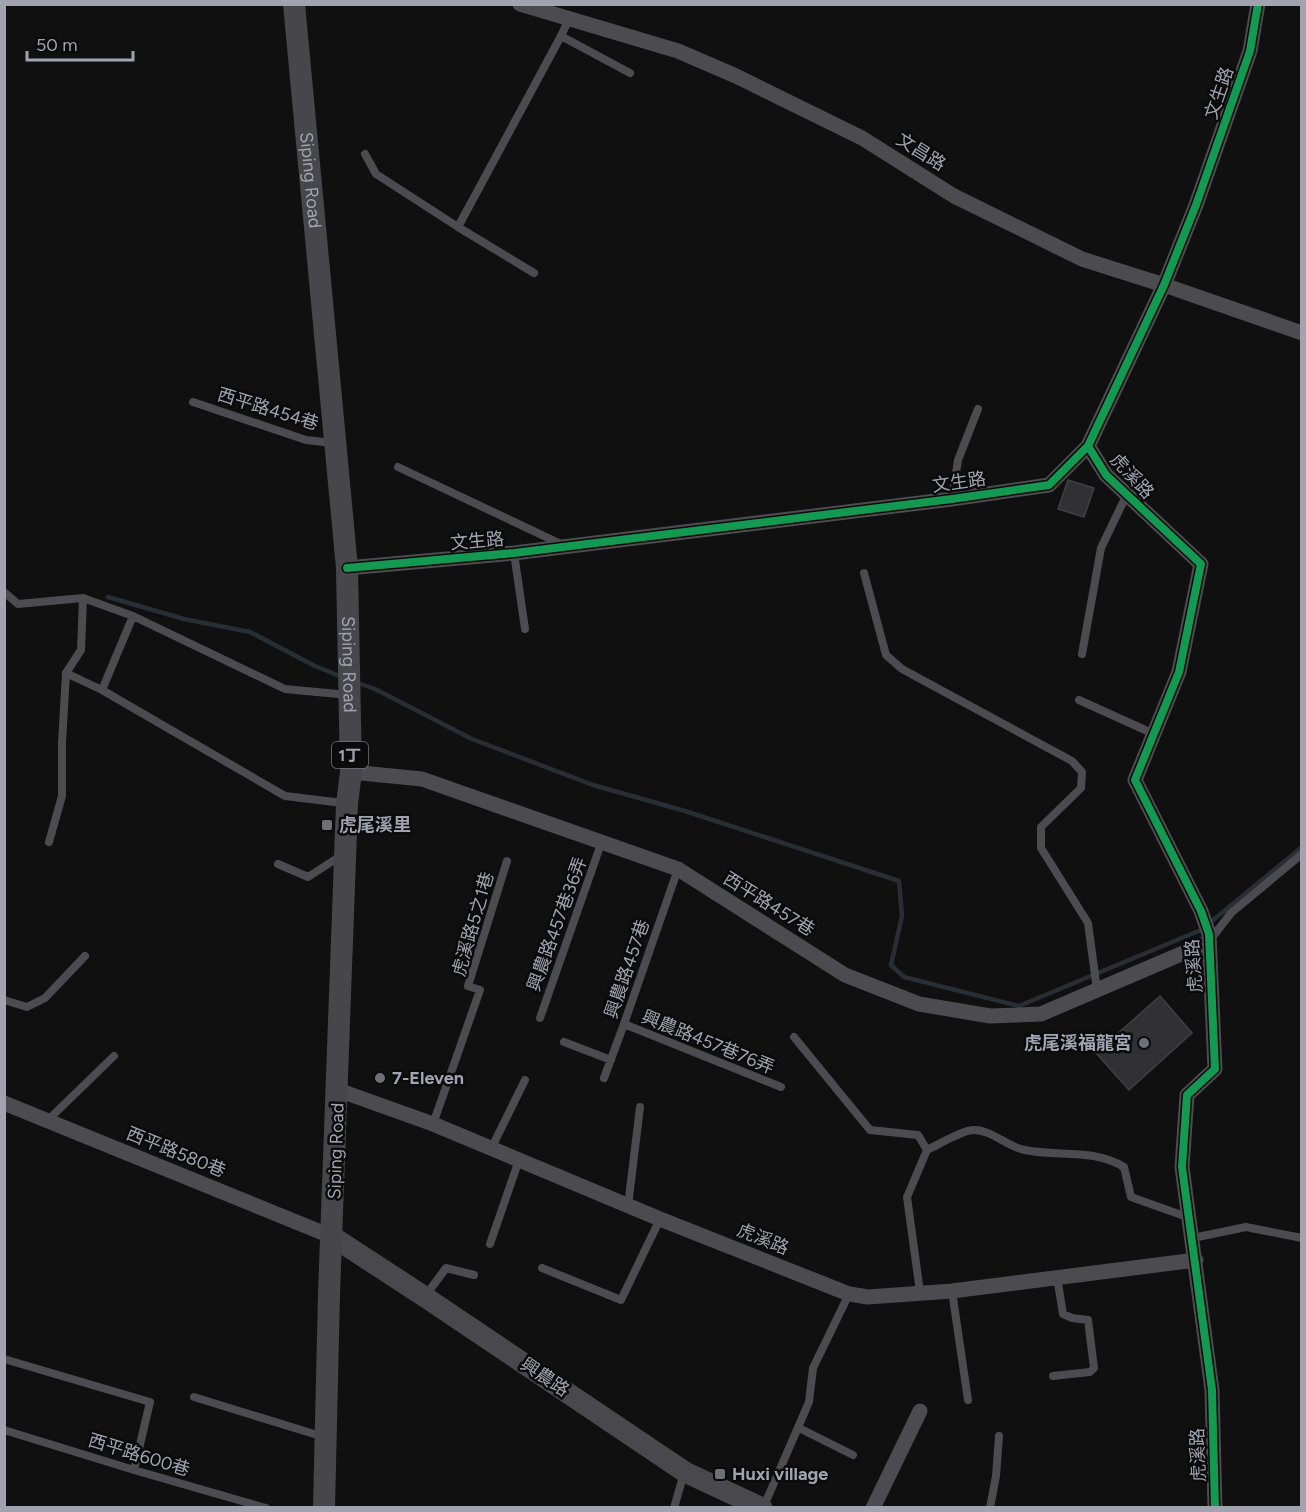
<svg xmlns="http://www.w3.org/2000/svg" width="1306" height="1512" viewBox="0 0 1306 1512" font-family="Figtree,'Noto Sans TC',sans-serif">
<style>
.lines{fill:none;stroke-linecap:round;stroke-linejoin:round}
.stream{stroke:#292e36;stroke-width:4.5}
.building{fill:#313133;stroke:#404044;stroke-width:1.5}
.lane{stroke:#4b4b50;stroke-width:8}
.street{stroke:#4b4b50;stroke-width:15}
.secondary{stroke:#49494d;stroke-width:21}
.primary{stroke:#47474b;stroke-width:22}
.cycleway-casing{stroke:#0b0b0c;stroke-width:11}
.cycleway{stroke:#139951;stroke-width:8}
.poi-dot{fill:#6e7079;stroke:#0b0b0c;stroke-width:2}
.labels{text-anchor:middle;dominant-baseline:central;stroke-width:5;stroke-linejoin:round;paint-order:stroke}
.shield{fill:#0b0b0c;stroke:#747580;stroke-width:1.5}
.shield-label{font-size:16px;font-weight:bold;fill:#a1a3b1}
.street-label{font-size:18px;fill:#a1a3b1;stroke:#0b0b0c}
.poi-label{font-size:18px;font-weight:bold;fill:#a1a3b1;stroke:#0b0b0c;text-anchor:start}
</style>
<rect width="100%" height="100%" fill="#101011"/>
<g class="lines">
<!-- stream -->
<path class="stream" d="M 108,597 L 184,619 L 250,632 L 315,666 L 342,677
M 355,682 L 375,689 L 472,739 L 593,785 L 685,811 L 899,881 L 902,916 L 891,965 L 904,977 L 1019,1006 L 1201,930 L 1302,847"/>
</g>
<!-- building -->
<path class="building" d="M 1068,480 L 1094,488 L 1084,517 L 1058,509 Z
M 1160,996 L 1192,1033 L 1129,1090 L 1096,1053 Z"/>
<g class="lines">
<!-- lane -->
<path class="lane" d="M 569,19 L 561,36 L 630,73
M 365,154 L 376,174 L 458,227 L 534,273
M 458,227 L 561,36
M 193,402 L 306,440 L 333,443
M 398,467 L 563,545
M 952,499 L 958,460 L 978,409
M 514,553 L 525,629
M 864,573 L 886,655 L 902,669 L 1072,761 L 1082,772 L 1081,788 L 1041,827 L 1041,848 L 1088,923 L 1097,990
M 4,592 L 18,604 L 83,598 L 133,616
M 83,598 L 81,650 L 66,673 L 102,690
M 1082,654 L 1101,548 L 1127,494
M 1079,700 L 1154,734
M 343,803 L 285,796 L 102,690 L 133,616 L 285,689 L 349,695
M 49,842 L 62,796 L 62,743 L 66,673
M 278,864 L 308,877 L 342,855
M 1211,939 L 1231,913 L 1302,854
M 4,1000 L 27,1007 L 45,998 L 85,956
M 540,1018 L 602,841
M 624,1024 L 781,1087
M 794,1037 L 870,1130 L 918,1135 L 927,1150
M 564,1042 L 611,1060
M 604,1078 L 624,1024 L 678,869
M 47,1121 L 114,1056
M 433,1124 L 480,990 L 468,986 L 507,861
M 491,1149 L 525,1080
M 628,1206 L 640,1107
M 1193,1238 L 1246,1227 L 1302,1238
M 490,1244 L 519,1160
M 542,1268 L 621,1300 L 660,1219
M 952,1291 L 968,1400
M 920,1292 L 907,1197 L 927,1150 C 938,1145 962,1130 974,1130 C 992,1130 1007,1147 1025,1150 C 1058,1157 1093,1148 1124,1167 L 1131,1197 L 1190,1218
M 426,1295 L 446,1268 L 474,1275
M 4,1359 L 150,1402 L 134,1470
M 1053,1376 L 1090,1372 L 1094,1368 L 1088,1320 L 1072,1318 L 1063,1314 L 1057,1277
M 194,1397 L 324,1437
M 799,1428 L 853,1455
M 4,1430 L 134,1470 L 266,1508
M 764,1506 L 809,1402 L 813,1368 L 849,1294
M 674,1508 L 684,1473
M 990,1508 L 996,1476 L 999,1436"/>
<!-- street -->
<path class="street" d="M 520,4 L 678,51 L 736,76 L 862,138 L 954,196 L 1082,259 L 1164,285 L 1302,333
M 1088,446 L 1106,475 L 1201,564 L 1179,672 L 1135,780 L 1201,911 L 1209,934 L 1215,1069 L 1187,1095 L 1182,1167 L 1212,1390 L 1215,1508
M 347,568 L 514,553 L 952,499 L 1049,485 L 1088,446 L 1164,285 L 1196,205 L 1250,51 L 1258,4
M 351,772 L 422,779 L 678,869 L 845,975 L 919,1004 L 990,1016 L 1041,1014 L 1209,942
M 338,1090 L 433,1124 L 660,1219 L 849,1294 L 868,1297 L 952,1291 L 1196,1260
M 4,1103 L 333,1237
M 873,1508 L 920,1411"/>
<!-- secondary -->
<path class="secondary" d="M 333,1237 L 425,1297 L 685,1472 L 762,1508"/>
<!-- primary -->
<path class="primary" id="s1" d="M 294,4 L 347,568 L 351,772 L 347,804 L 329,1294 L 324,1508"/>
<!-- cycleway casing -->
<g class="cycleway-casing">
<path id="cycleway" d="M 1088,446 L 1106,475 L 1201,564 L 1179,672 L 1135,780 L 1201,911 L 1209,934 L 1215,1069 L 1187,1095 L 1182,1167 L 1212,1390 L 1215,1508
M 347,568 L 514,553 L 952,499 L 1049,485 L 1088,446 L 1164,285 L 1196,205 L 1250,51 L 1258,4"/>
</g>
<!-- cycleway -->
<use href="#cycleway" class="cycleway"/>
</g>
<!-- markers -->
<g class="poi-dot">
<rect x="321" y="819" width="12" height="12" rx="3"/>
<circle cx="1144" cy="1043" r="6"/>
<circle cx="380" cy="1078" r="6"/>
<rect x="714" y="1468" width="12" height="12" rx="3"/>
</g>
<g class="labels">
<!-- shield labels -->
<rect class="shield" x="332" y="742" width="36" height="26" rx="4.5"/>
<g class="shield-label">
<text x="350" y="755">1丁</text>
</g>
<!-- street labels -->
<g class="street-label">
<text transform="translate(1219 93) rotate(-71)">文生路</text>
<text transform="translate(921 152) rotate(32)">文昌路</text>
<text stroke="none"><textPath href="#s1" startOffset="177">Siping Road</textPath></text>
<text transform="translate(268 409) rotate(17)">西平路454巷</text>
<text transform="translate(1132 476) rotate(47)">虎溪路</text>
<text transform="translate(959 482) rotate(-8)">文生路</text>
<text transform="translate(477 541) rotate(-5)">文生路</text>
<text stroke="none"><textPath href="#s1" startOffset="663">Siping Road</textPath></text>
<text transform="translate(769 904) rotate(32)">西平路457巷</text>
<text transform="translate(473 924) rotate(-74)">虎溪路5之1巷</text>
<text transform="translate(557 924) rotate(-70)">興農路457巷36弄</text>
<text transform="translate(1194 966) rotate(-94)">虎溪路</text>
<text transform="translate(627 969) rotate(-71)">興農路457巷</text>
<text transform="translate(708 1042) rotate(22)">興農路457巷76弄</text>
<text transform="translate(336 1151) rotate(-88)">Siping Road</text>
<text transform="translate(176 1152) rotate(22)">西平路580巷</text>
<text transform="translate(763 1239) rotate(22)">虎溪路</text>
<text transform="translate(545 1377) rotate(34)">興農路</text>
<text transform="translate(139 1455) rotate(17)">西平路600巷</text>
<text transform="translate(1198 1455) rotate(-92)">虎溪路</text>
</g>
<!-- poi labels -->
<g class="poi-label">
<text x="339" y="825">虎尾溪里</text>
<text x="1132" y="1043" text-anchor="end">虎尾溪福龍宮</text>
<text x="392" y="1078">7-Eleven</text>
<text x="732" y="1474">Huxi village</text>
</g>
</g>
<!-- border -->
<rect width="1306" height="1512" fill="none" stroke="#a1a3b1" stroke-width="12"/>
<!-- scale -->
<path d="M27 51v9h106v-9" fill="none" stroke="#a1a3b1" stroke-width="3"/>
<text x="36" y="51" font-size="18" fill="#a1a3b1" stroke="#0b0b0c" stroke-width="4.5" paint-order="stroke">50 m</text>
</svg>
